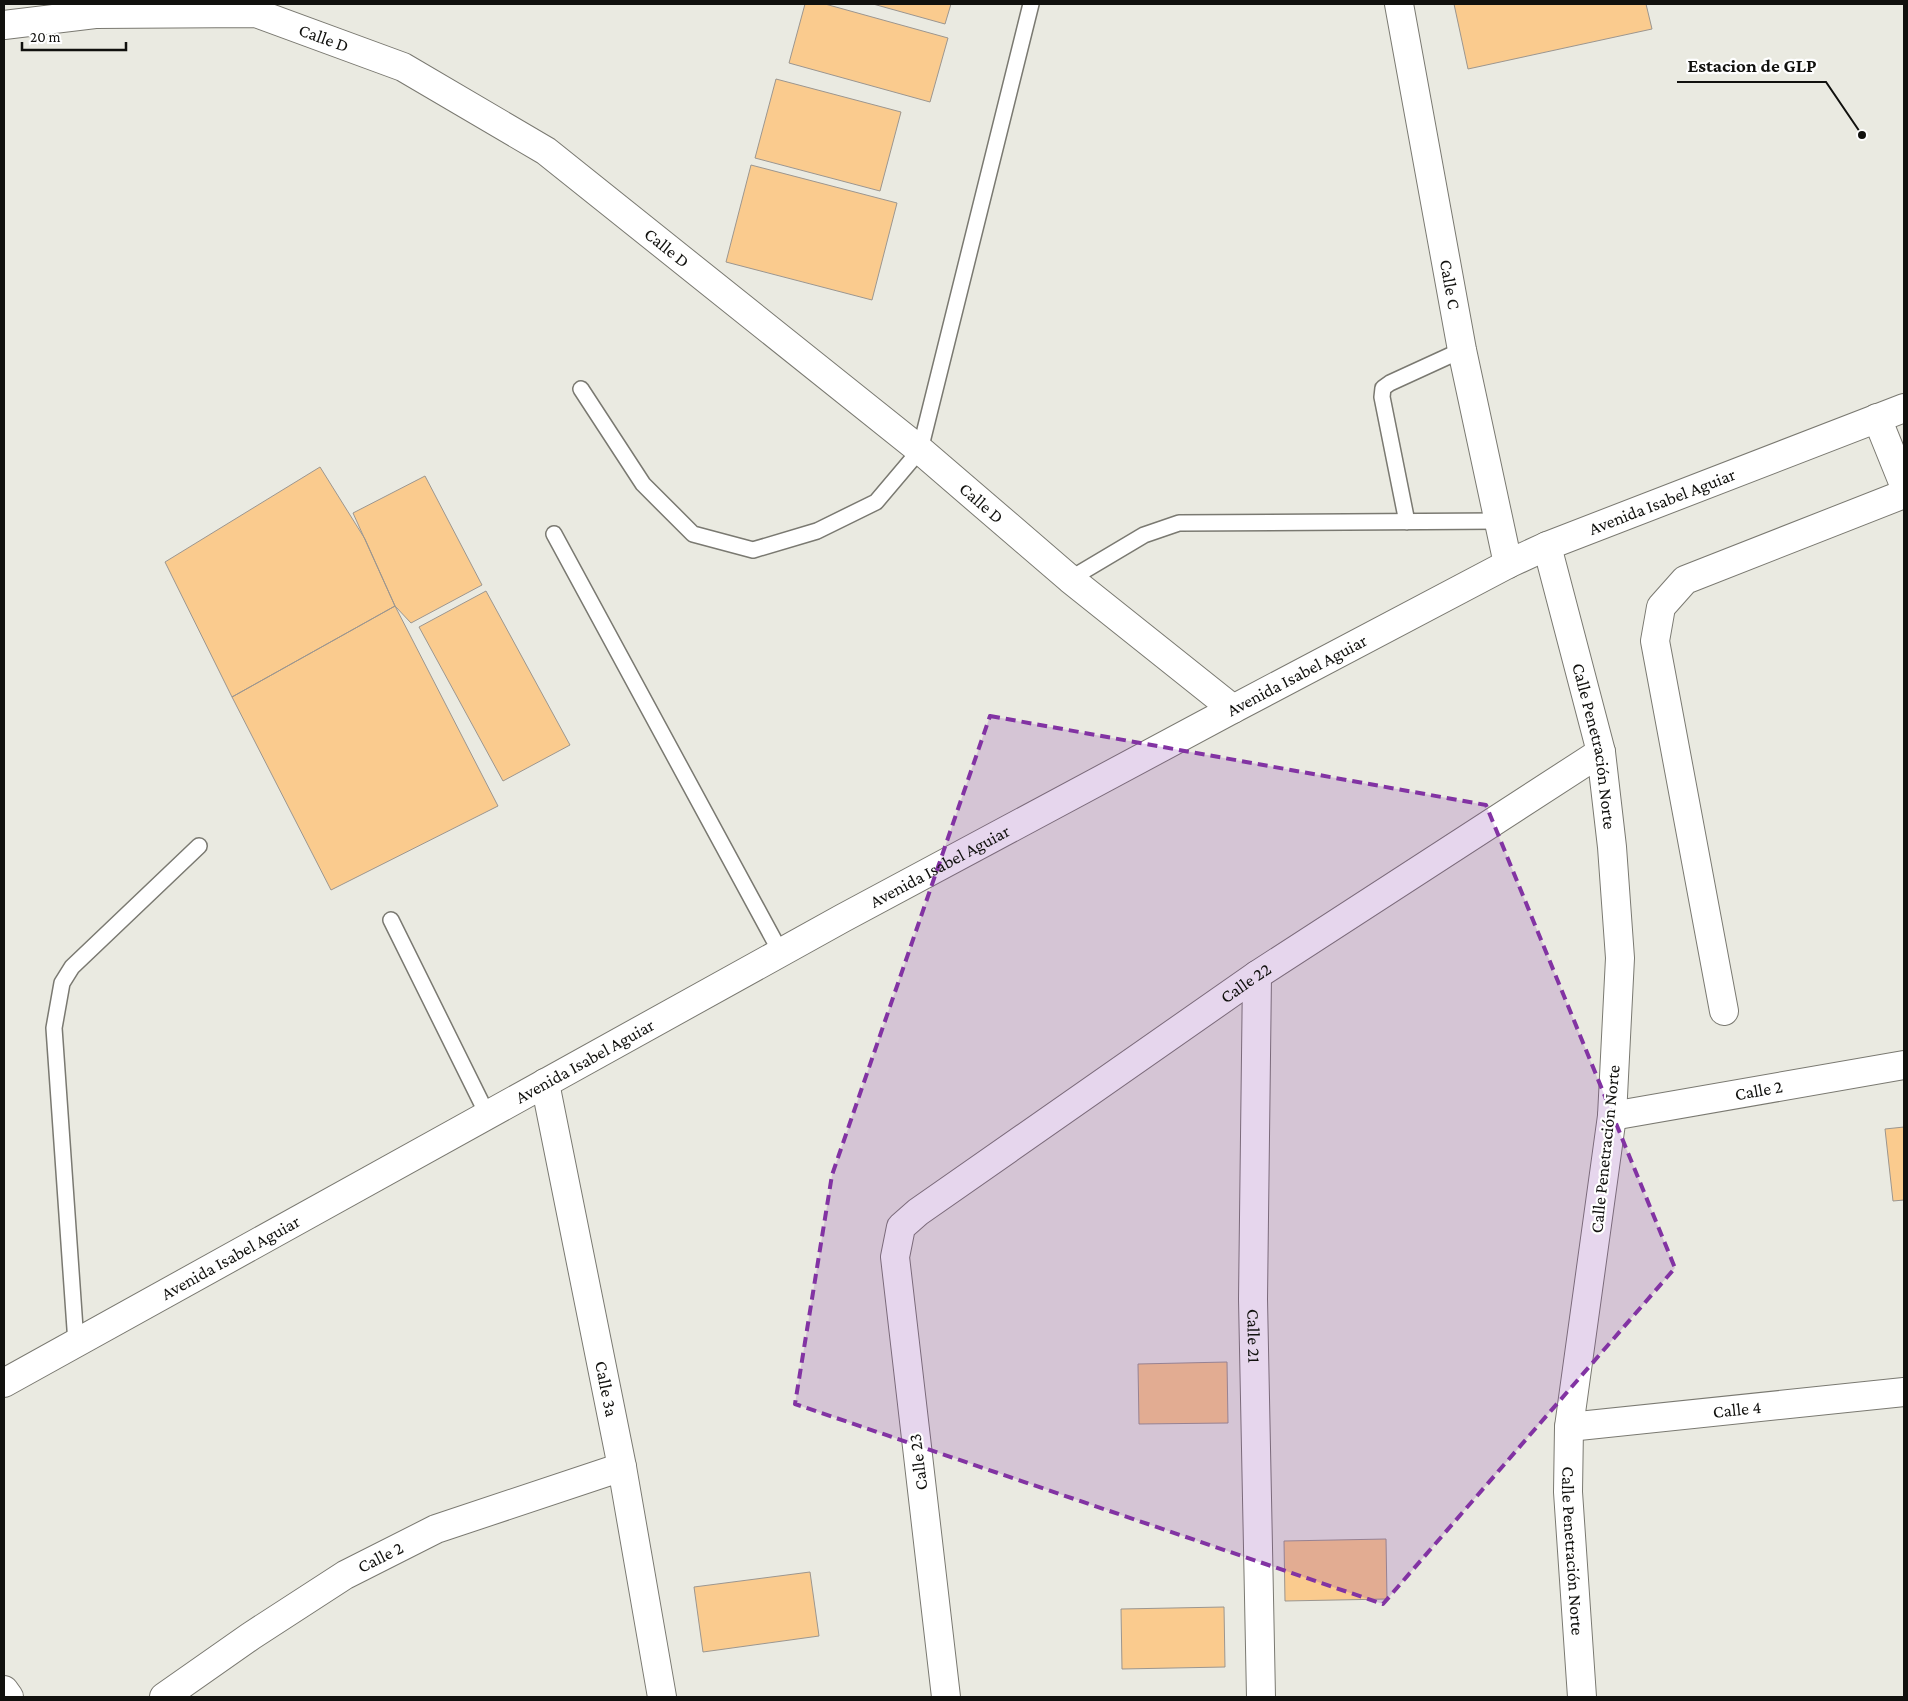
<svg xmlns="http://www.w3.org/2000/svg" width="1908" height="1701" viewBox="0 0 1908 1701" font-family="'Crimson Pro',serif">
<style>
.building{fill:#facb8e;stroke:#9c968f}
.lines{fill:none;stroke-linecap:round;stroke-linejoin:round}
.service-casing{stroke:#7a7971;stroke-width:18}
.minor-casing{stroke:#7a7971;stroke-width:30}
.secondary-casing{stroke:#7a7971;stroke-width:30}
.service{stroke:#fff;stroke-width:15}
.minor{stroke:#fff;stroke-width:28}
.secondary{stroke:#fff;stroke-width:28}
.marked{fill:#8233a3;fill-opacity:0.2;stroke:#8233a3;stroke-width:4;stroke-dasharray:10 6;stroke-linejoin:round}
.labels{text-anchor:middle;dominant-baseline:central;stroke-width:4.5;stroke-linejoin:round;paint-order:stroke}
.street-label{font-size:18px;fill:#11110e;stroke:#fff}
.leader{fill:none;stroke:#11110e;stroke-width:2}
.callout-dot{fill:#11110e;stroke:#fff;stroke-width:2}
.callout-label{font-size:19px;text-anchor:middle;font-weight:bold;fill:#11110e;stroke:#fff;stroke-width:4.5;stroke-linejoin:round;paint-order:stroke}
</style>
<rect width="100%" height="100%" fill="#eaeae1"/>
<!-- building -->
<path class="building" d="M 805,4 L 825,4 L 948,38 L 930,102 L 789,63 Z
M 873,4 L 951,4 L 945,24 Z
M 1454,4 L 1646,4 L 1652,29 L 1468,69 Z
M 776,79 L 901,112 L 880,191 L 755,158 Z
M 751,165 L 897,203 L 872,300 L 726,262 Z
M 320,467 L 365,539 L 395,606 L 232,697 L 165,562 Z
M 425,476 L 482,585 L 411,623 L 395,606 L 353,513 Z
M 486,591 L 570,745 L 503,781 L 419,627 Z
M 395,606 L 498,806 L 331,890 L 232,697 Z
M 1904,1127 L 1904,1200 L 1893,1201 L 1885,1129 Z
M 1227,1362 L 1228,1423 L 1139,1424 L 1138,1364 Z
M 1386,1539 L 1387,1599 L 1285,1601 L 1284,1541 Z
M 810,1572 L 819,1636 L 703,1652 L 694,1587 Z
M 1224,1607 L 1225,1667 L 1122,1669 L 1121,1609 Z"/>
<g class="lines">
<!-- service casing -->
<g class="service-casing">
<path id="service" d="M 581,389 L 643,484 L 693,534 L 753,550 L 817,531 L 876,502 L 920,450 L 1031,4
M 1407,522 L 1382,397 L 1383,388 L 1390,383 L 1462,350
M 554,534 L 781,953
M 1070,579 L 1144,535 L 1179,523 L 1499,521
M 391,920 L 487,1114
M 76,1343 L 54,1028 L 62,983 L 72,967 L 199,846"/>
</g>
<!-- minor casing -->
<g class="minor-casing">
<g id="minor">
<path id="s1" d="M 1399,4 L 1462,350 L 1508,564"/>
<path id="s2" d="M 4,25 L 95,14 L 256,13 L 403,67 L 546,151 L 920,450 L 1070,579 L 1233,709"/>
<path d="M 1877,418 L 1904,485"/>
<path id="s3" d="M 1547,546 L 1601,752 L 1612,847 L 1620,958 L 1612,1116 L 1569,1427 L 1568,1492 L 1582,1697"/>
<path id="s4" d="M 1257,975 L 1253,1299 L 1261,1697"/>
<path d="M 1724,1011 L 1655,641 L 1661,607 L 1685,580 L 1904,494"/>
<path id="s5" d="M 545,1083 L 622,1467 L 662,1697"/>
<path id="s6" d="M 1612,1116 L 1904,1065"/>
<path id="s7" d="M 1569,1427 L 1904,1392"/>
<path d="M 4,1690 L 9,1697"/>
<path id="s8" d="M 164,1697 L 251,1636 L 345,1575 L 436,1529 L 622,1467"/>
<path id="s9" d="M 946,1697 L 895,1257 L 901,1227 L 918,1212 L 1257,975 L 1601,752"/>
</g>
</g>
<!-- secondary casing -->
<g class="secondary-casing">
<g id="secondary">
<path id="s10" d="M 4,1383 L 843,918 L 1233,709 L 1508,564 L 1547,546 L 1904,408"/>
</g>
</g>
<!-- service -->
<use href="#service" class="service"/>
<!-- minor -->
<use href="#minor" class="minor"/>
<!-- secondary -->
<use href="#secondary" class="secondary"/>
</g>
<!-- marked area -->
<path class="marked" d="M 990,716 L 1486,805 L 1675,1268 L 1383,1604 L 795,1404 L 832,1175 Z"/>
<g class="labels">
<!-- street labels -->
<g class="street-label">
<text stroke="none"><textPath href="#s2" startOffset="325">Calle D</textPath></text>
<text stroke="none"><textPath href="#s2" startOffset="730">Calle D</textPath></text>
<text stroke="none"><textPath href="#s1" startOffset="285">Calle C</textPath></text>
<text stroke="none"><textPath href="#s10" startOffset="1879">Avenida Isabel Aguiar</textPath></text>
<text stroke="none"><textPath href="#s2" startOffset="1135">Calle D</textPath></text>
<text stroke="none"><textPath href="#s10" startOffset="1474">Avenida Isabel Aguiar</textPath></text>
<text stroke="none"><textPath href="#s3" startOffset="206">Calle Penetración Norte</textPath></text>
<text stroke="none"><textPath href="#s10" startOffset="1069">Avenida Isabel Aguiar</textPath></text>
<text stroke="none"><textPath href="#s9" startOffset="896">Calle 22</textPath></text>
<text stroke="none"><textPath href="#s10" startOffset="664">Avenida Isabel Aguiar</textPath></text>
<text stroke="none"><textPath href="#s6" startOffset="149">Calle 2</textPath></text>
<text transform="translate(1605 1149) rotate(-84)">Calle Penetración Norte</text>
<text stroke="none"><textPath href="#s10" startOffset="259">Avenida Isabel Aguiar</textPath></text>
<text stroke="none"><textPath href="#s4" startOffset="361">Calle 21</textPath></text>
<text stroke="none"><textPath href="#s5" startOffset="312">Calle 3a</textPath></text>
<text stroke="none"><textPath href="#s7" startOffset="169">Calle 4</textPath></text>
<text transform="translate(918 1462) rotate(-97)">Calle 23</text>
<text stroke="none"><textPath href="#s3" startOffset="1016">Calle Penetración Norte</textPath></text>
<text stroke="none"><textPath href="#s8" startOffset="258">Calle 2</textPath></text>
</g>
</g>
<!-- callouts -->
<path class="leader" d="M1862 135L1826 82H1677"/>
<circle class="callout-dot" cx="1862" cy="135" r="5"/>
<g class="callout-label">
<text x="1752" y="72">Estacion de GLP</text>
</g>
<!-- border -->
<rect width="1908" height="1701" fill="none" stroke="#11110e" stroke-width="10"/>
<!-- scale -->
<path d="M22 42v8h104v-8" fill="none" stroke="#11110e" stroke-width="2.5"/>
<text x="30" y="42" font-size="15" fill="#11110e" stroke="#ffffff" stroke-width="4" paint-order="stroke">20 m</text>
</svg>
